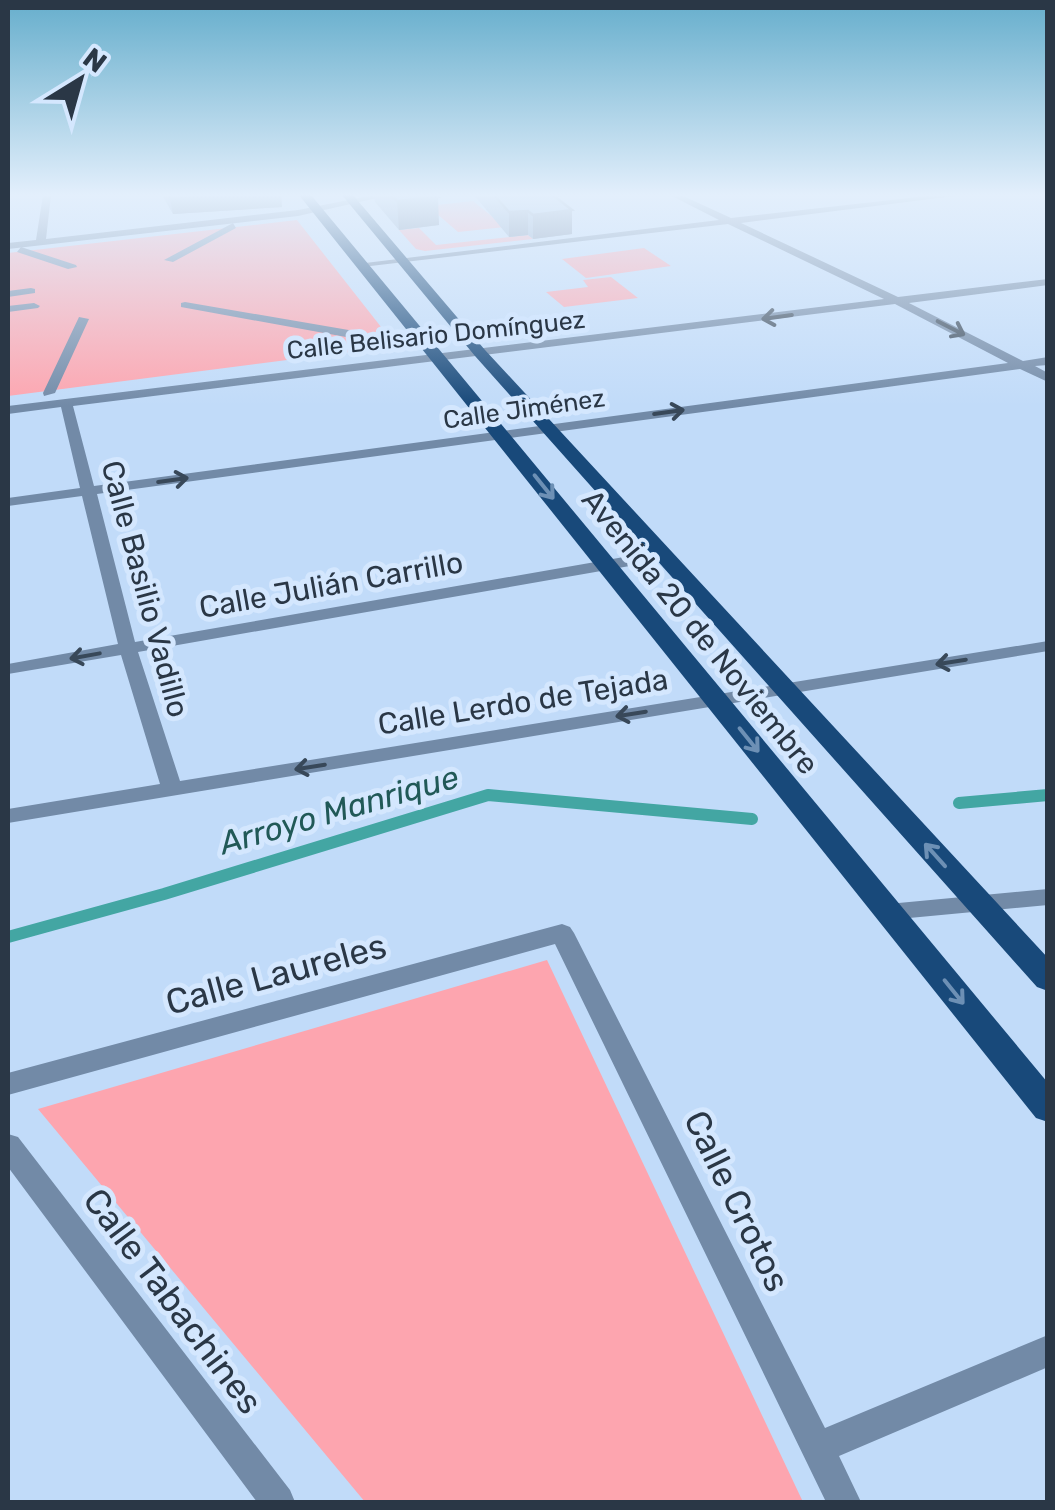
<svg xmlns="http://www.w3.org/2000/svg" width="1055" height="1510" viewBox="0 0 1055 1510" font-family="Rubik,sans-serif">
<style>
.green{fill:#fda5af}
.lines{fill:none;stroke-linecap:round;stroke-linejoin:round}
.stream{stroke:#43a6a3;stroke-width:12}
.pedestrian{fill:#728aa7;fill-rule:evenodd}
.minor{fill:#728aa7;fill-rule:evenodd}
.primary{fill:#18497a;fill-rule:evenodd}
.wall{fill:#88a3c2}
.shaded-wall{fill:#6f849e}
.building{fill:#9ebde1;stroke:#6f849e;stroke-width:2.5}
.oneway{stroke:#384859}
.oneway2{stroke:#6d90b5}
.labels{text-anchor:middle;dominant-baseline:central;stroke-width:10;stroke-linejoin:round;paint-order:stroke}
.far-street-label{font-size:25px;fill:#2a3746;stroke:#d4e7fe}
.street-label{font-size:30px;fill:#2a3746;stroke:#d4e7fe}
.water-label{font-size:32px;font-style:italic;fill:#215957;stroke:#d4e7fe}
.near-street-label{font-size:35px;fill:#2a3746;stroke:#d4e7fe}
</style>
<rect width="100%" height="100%" fill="#c1dbf9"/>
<!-- green -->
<path class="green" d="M 473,201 L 505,227 L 458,232 L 428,206 Z
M 297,220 L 396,346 L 8,396 L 8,253 Z
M 419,228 L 436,245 L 528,235 L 533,239 L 425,251 L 416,249 L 399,230 Z
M 644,248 L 671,266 L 586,278 L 562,259 Z
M 611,277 L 638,298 L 564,307 L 546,292 L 588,287 L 583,280 Z
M 547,960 L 803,1502 L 365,1502 L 38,1109 Z"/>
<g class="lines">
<!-- stream -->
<path class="stream" d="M 959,803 L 1048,795
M 8,937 L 164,894 L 488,795 L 752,819"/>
<!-- pedestrian -->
<path class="pedestrian" d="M 233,223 L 236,228 L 173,262 L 164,260 Z
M 21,247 L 76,265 L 77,267 L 68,269 L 17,252 Z
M 31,288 L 35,289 L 35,293 L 8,297 L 8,291 Z
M 185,302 L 401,339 L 407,343 L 401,347 L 181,307 L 181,303 Z
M 34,303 L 40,306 L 38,308 L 8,312 L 8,306 Z
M 79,317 L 89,319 L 55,393 L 44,396 L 43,393 Z"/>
<!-- minor -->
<path class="minor" d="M 43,195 L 51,195 L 46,239 L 298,210 L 374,195 L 390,195 L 298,216 L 8,249 L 8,243 L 36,240 Z
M 670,195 L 681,195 L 731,218 L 936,195 L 962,195 L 741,223 L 898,297 L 1048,279 L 1048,285 L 909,303 L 1023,361 L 1048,357 L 1048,365 L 1035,366 L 1048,373 L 1048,382 L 1020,369 L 97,494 L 135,642 L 664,550 L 672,555 L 664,560 L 138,652 L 180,781 L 1048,641 L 1048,651 L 8,823 L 8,809 L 160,784 L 121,655 L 8,674 L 8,664 L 118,644 L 82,496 L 8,506 L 8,498 L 80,488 L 61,407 L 8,414 L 8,406 L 884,299 L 728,224 L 362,267 L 357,264 L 719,220 ZM 895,304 L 1008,363 L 94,486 L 73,406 Z
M 1048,889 L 1048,905 L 888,920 L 880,918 L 876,912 L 880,906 L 888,904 Z
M 562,924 L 570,927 L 574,933 L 825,1428 L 1048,1335 L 1048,1367 L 839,1456 L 861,1502 L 826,1502 L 555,944 L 8,1095 L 8,1073 Z
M 8,1134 L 18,1137 L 290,1490 L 295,1502 L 257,1502 L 8,1167 Z"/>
<!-- primary -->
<path class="primary" d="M 299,195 L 311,195 L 1048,1083 L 1048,1122 L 1036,1118 Z
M 342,195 L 353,195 L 485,350 L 1048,958 L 1048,991 L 1037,987 L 475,356 Z"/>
</g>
<!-- wall -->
<path class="wall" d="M 162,195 L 281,195 L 282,207 L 173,214 Z
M 374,195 L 435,195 L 439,225 L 399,230 L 375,202 Z
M 474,195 L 569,195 L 556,197 L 572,210 L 572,234 L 533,239 L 528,235 L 509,237 Z"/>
<!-- shaded-wall -->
<path class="shaded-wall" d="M 236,195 L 281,195 L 282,207 L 173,214 L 170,199 Z
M 438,197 L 439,225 L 399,230 L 397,201 Z
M 572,210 L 572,234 L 533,239 L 533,215 Z
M 528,211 L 528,235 L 509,237 L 509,212 Z"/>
<!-- building -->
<path class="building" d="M 168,195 L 236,195 L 170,199 Z
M 391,195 L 435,195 L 438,197 L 397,201 Z
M 494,195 L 553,195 L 572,210 L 533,215 L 528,211 L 509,212 Z"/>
<!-- one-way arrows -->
<defs><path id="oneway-shaft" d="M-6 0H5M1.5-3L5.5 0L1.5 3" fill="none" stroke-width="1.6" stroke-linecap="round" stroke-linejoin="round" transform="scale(2.5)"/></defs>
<g class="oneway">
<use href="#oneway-shaft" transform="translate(777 317) rotate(172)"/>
<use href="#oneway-shaft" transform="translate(951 328) rotate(27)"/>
<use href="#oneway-shaft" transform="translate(669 412) rotate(-8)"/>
<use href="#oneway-shaft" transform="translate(173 480) rotate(-8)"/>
<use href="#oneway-shaft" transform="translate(85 656) rotate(170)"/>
<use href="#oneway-shaft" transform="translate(951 662) rotate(171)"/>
<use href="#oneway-shaft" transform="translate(631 714) rotate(171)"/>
<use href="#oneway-shaft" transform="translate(310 767) rotate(171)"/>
</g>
<g class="oneway2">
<use href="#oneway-shaft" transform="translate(544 487) rotate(51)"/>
<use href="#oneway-shaft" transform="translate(749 740) rotate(51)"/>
<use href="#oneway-shaft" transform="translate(935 855) rotate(-132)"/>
<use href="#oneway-shaft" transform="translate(954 992) rotate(51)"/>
</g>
<!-- sky -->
<linearGradient id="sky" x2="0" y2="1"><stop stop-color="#66aecc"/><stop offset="0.48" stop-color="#e3effc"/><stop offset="1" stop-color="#e3effc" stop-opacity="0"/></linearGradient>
<rect width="1055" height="406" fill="url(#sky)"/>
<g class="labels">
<!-- far-street labels -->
<g class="far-street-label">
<text transform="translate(436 335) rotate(-6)">Calle Belisario Domínguez</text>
<text transform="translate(524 409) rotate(-8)">Calle Jiménez</text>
</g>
<!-- street labels -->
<g class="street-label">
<text transform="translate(331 585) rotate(-10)">Calle Julián Carrillo</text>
<text transform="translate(145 589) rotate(75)">Calle Basilio Vadillo</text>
<text transform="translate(700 632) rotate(51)">Avenida 20 de Noviembre</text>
<text transform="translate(523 702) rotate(-9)">Calle Lerdo de Tejada</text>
</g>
<!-- water labels -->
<g class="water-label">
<text transform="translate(339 810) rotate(-16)">Arroyo Manrique</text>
</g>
<!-- near-street labels -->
<g class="near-street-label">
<text transform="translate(276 974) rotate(-15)">Calle Laureles</text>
<text transform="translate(737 1201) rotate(64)">Calle Crotos</text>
<text transform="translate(173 1301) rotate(53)">Calle Tabachines</text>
</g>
</g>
<!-- border -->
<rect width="1055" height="1510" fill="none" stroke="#2a3746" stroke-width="20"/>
<!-- north arrow -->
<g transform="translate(80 80) rotate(37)" stroke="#d4e7fe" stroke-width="8" paint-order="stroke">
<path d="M0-8L18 38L0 25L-18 38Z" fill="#2a3746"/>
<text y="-15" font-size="28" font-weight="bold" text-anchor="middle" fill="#2a3746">N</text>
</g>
</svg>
